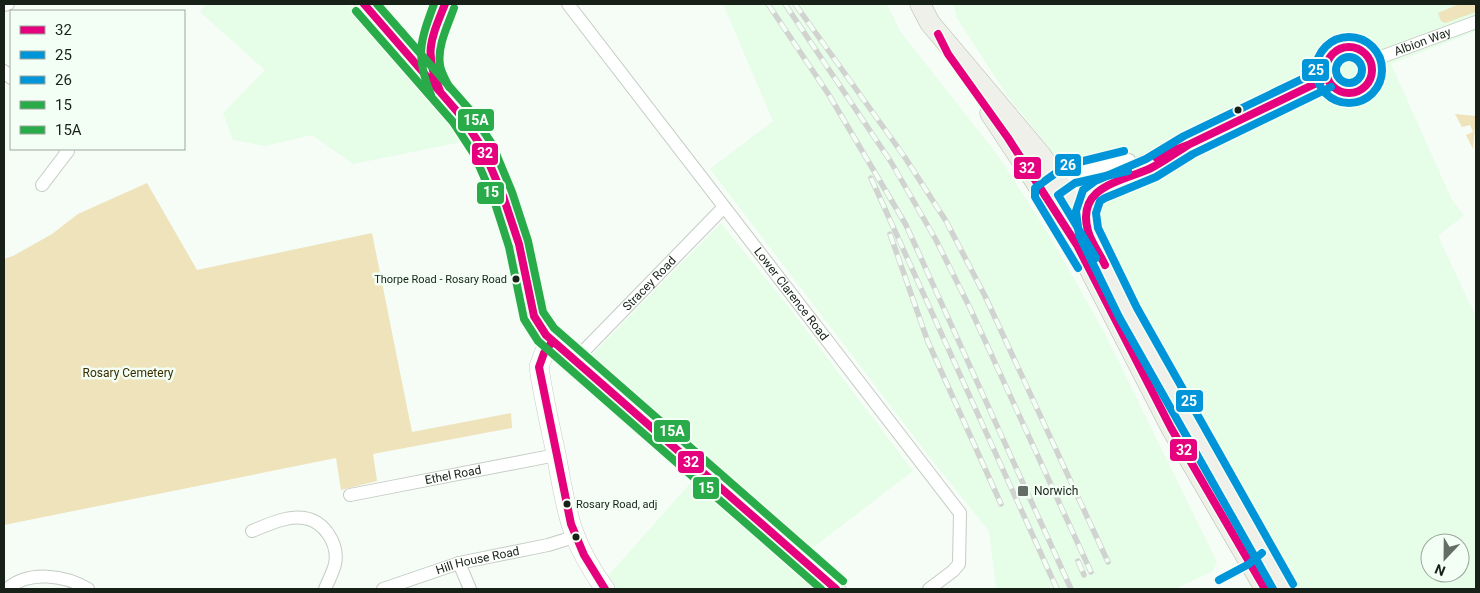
<svg xmlns="http://www.w3.org/2000/svg" width="1480" height="593" viewBox="0 0 1480 593" font-family="Roboto,sans-serif">
<style>
.built{fill:#e6fde8;fill-rule:evenodd}
.green{fill:#eee3bb}
.lines{fill:none;stroke-linecap:round;stroke-linejoin:round}
.street-casing{stroke:#c4ccc4;stroke-width:14}
.secondary-casing{stroke:#c4ccc4;stroke-width:20}
.primary-casing{stroke:#b3b9ab;stroke-width:21}
.street{stroke:#fefffe;stroke-width:12}
.secondary{stroke:#fefffe;stroke-width:19}
.primary{stroke:#eef0e9;stroke-width:20}
.rail-casing{stroke:#d1d3d1;stroke-width:5.5}
.rail{stroke:#f3fff4;stroke-width:4;stroke-dasharray:11;stroke-linecap:butt}
.bus-1-casing{stroke:#f3fff4;stroke-width:11}
.bus-2-casing{stroke:#f3fff4;stroke-width:11}
.bus-3-casing{stroke:#f3fff4;stroke-width:11}
.bus-4-casing{stroke:#f3fff4;stroke-width:11}
.bus-5-casing{stroke:#f3fff4;stroke-width:11}
.bus-1{stroke:#e5007d;stroke-width:8}
.bus-2{stroke:#0095d9;stroke-width:8}
.bus-3{stroke:#0095d9;stroke-width:8}
.bus-4{stroke:#29ab4a;stroke-width:8}
.bus-5{stroke:#29ab4a;stroke-width:8}
.bus-dot{fill:#172118;stroke:#f3fff4;stroke-width:2}
.poi-dot{fill:#656e66;stroke:#f3fff4;stroke-width:2}
.labels{text-anchor:middle;dominant-baseline:central;stroke-width:5;stroke-linejoin:round;paint-order:stroke}
.bus-label{font-size:11px;fill:#172118;stroke:#f3fff4;text-anchor:end}
.street-label{font-size:12px;fill:#172118;stroke:#f3fff4}
.park-label{font-size:12px;fill:#3a2c00;stroke:#f3fff4}
.poi-label{font-size:12px;fill:#172118;stroke:#f3fff4;text-anchor:start}
.line-badge{stroke:#f3fff4;stroke-width:2}
.badge-label{font-size:14px;text-anchor:middle;font-weight:bold;fill:#fff}
</style>
<rect width="100%" height="100%" fill="#f6fcf6"/>
<!-- built -->
<path class="built" d="M 206,4 L 349,4 L 394,50 L 466,141 L 353,164 L 312,135 L 265,146 L 233,140 L 223,113 L 265,70 L 200,12 Z
M 723,4 L 887,4 L 900,31 L 999,157 L 1051,238 L 1104,332 L 1217,562 L 1213,571 L 1175,589 L 996,589 L 989,531 L 935,464 L 710,169 L 773,121 Z
M 953,4 L 1476,4 L 1476,31 L 1391,64 L 1452,200 L 1464,215 L 1438,236 L 1476,317 L 1476,589 L 1290,589 L 1220,449 L 1173,371 L 1098,231 L 1051,150 L 1006,94 L 957,18 ZM 1430,543 L 1460,543 L 1460,573 L 1430,573 Z
M 721,223 L 794,314 L 913,471 L 807,552 L 770,512 L 703,452 L 695,453 L 626,391 L 587,360 Z
M 694,479 L 760,537 L 817,589 L 616,589 L 607,577 Z"/>
<!-- green -->
<path class="green" d="M 1459,4 L 1476,4 L 1476,12 L 1445,23 L 1441,21 L 1438,13 Z
M 1455,114 L 1476,116 L 1473,149 L 1466,135 L 1473,132 L 1470,125 L 1462,127 Z
M 147,183 L 197,270 L 372,233 L 412,432 L 511,413 L 512,428 L 373,454 L 377,481 L 341,490 L 336,458 L 4,525 L 4,259 L 13,256 L 52,234 L 78,214 Z"/>
<g class="lines">
<!-- street casing -->
<g class="street-casing">
<g id="street">
<path id="s1" d="M 568,4 L 960,513 L 959,564 L 953,571 L 929,589"/>
<path d="M 4,5 L 8,4"/>
<circle cx="1349" cy="70" r="23"/>
<path id="s2" d="M 1370,61 L 1476,22"/>
<path d="M 4,71 L 11,78"/>
<path d="M 42,185 L 68,151 L 65,149"/>
<path d="M 1054,185 L 1071,174 L 1129,160"/>
<path d="M 1060,198 L 1084,184 L 1188,145 L 1327,78"/>
<path d="M 1087,226 C 1085,211 1088,198 1100,189 L 1158,164"/>
<path id="s3" d="M 574,361 L 724,207"/>
<path id="s4" d="M 350,495 L 556,455"/>
<path d="M 252,531 C 267,525 288,515 304,518 C 325,521 339,545 335,564 C 333,573 328,581 325,589"/>
<path d="M 459,563 L 470,589"/>
<path d="M 7,589 C 29,570 65,575 88,589"/>
<path id="s5" d="M 383,589 L 459,563 L 548,545 L 574,537"/>
</g>
</g>
<!-- secondary casing -->
<g class="secondary-casing">
<path id="secondary" d="M 552,342 L 544,353 L 539,367 C 543,396 550,425 556,454 C 567,512 569,539 605,589"/>
</g>
<!-- primary casing -->
<g class="primary-casing">
<path id="primary" d="M 364,4 L 461,116 L 483,149 L 503,196 L 519,244 L 534,316 L 546,335 L 644,423 L 836,589
M 920,4 L 930,23 L 1041,155 L 1066,194 L 1088,231 L 1145,344 L 1284,589
M 438,87 C 425,56 433,34 445,4
M 990,113 L 1077,245 L 1171,428 L 1265,589"/>
</g>
<!-- street -->
<use href="#street" class="street"/>
<!-- secondary -->
<use href="#secondary" class="secondary"/>
<!-- primary -->
<use href="#primary" class="primary"/>
<!-- rail casing -->
<g class="rail-casing">
<path id="rail" d="M 768,4 L 829,95 L 906,225 L 1071,589
M 785,4 L 891,162 L 936,240 L 970,308 L 1091,572
M 795,4 L 904,156 L 946,221 L 985,296 L 1108,562
M 871,178 L 1057,589
M 890,234 L 928,342 L 1001,504
M 1078,561 L 1084,575"/>
</g>
<!-- rail -->
<use href="#rail" class="rail"/>
<!-- bus-1 casing -->
<g class="bus-1-casing">
<path id="bus-1" d="M 364,4 L 461,116 L 483,149 L 503,196 L 519,244 L 534,316 L 546,335 L 836,589
M 938,34 L 948,54 L 1008,138 L 1077,245 L 1171,428 L 1265,589
M1326 70a23 23 0 1 1 46 0a23 23 0 1 1-46 0Z
M 440,91 C 424,53 430,41 445,4
M 1156,157 L 1188,145 L 1327,78
M 1105,265 C 1100,254 1091,242 1088,231 C 1076,187 1119,182 1149,169 C 1162,163 1175,153 1188,145
M 552,342 L 544,353 L 539,367 L 571,524 L 584,555 L 605,589"/>
</g>
<!-- bus-2 casing -->
<g class="bus-2-casing">
<path id="bus-2" d="M1316 70a33 33 0 1 1 66 0a33 33 0 1 1-66 0Z
M 1096,258 L 1058,195 L 1075,183 L 1128,171
M 1293,584 L 1137,308 L 1098,228 L 1096,213 L 1100,201 L 1105,198 L 1156,177 L 1193,154 L 1331,87"/>
</g>
<!-- bus-3 casing -->
<g class="bus-3-casing">
<path id="bus-3" d="M1336 70a13 13 0 1 1 26 0a13 13 0 1 1-26 0Z
M 1078,268 L 1035,197 L 1035,188 L 1067,165 L 1124,151
M 1219,580 L 1249,564 L 1262,553
M 1273,589 L 1119,317 L 1079,235 L 1076,211 L 1083,190 L 1095,181 L 1146,159 L 1184,136 L 1323,69"/>
</g>
<!-- bus-4 casing -->
<g class="bus-4-casing">
<path id="bus-4" d="M 356,11 L 453,122 L 474,154 L 494,200 L 509,247 L 524,319 L 538,341 L 821,589
M 449,87 C 446,80 441,73 440,65 C 437,46 448,25 454,8"/>
</g>
<!-- bus-5 casing -->
<g class="bus-5-casing">
<path id="bus-5" d="M 377,4 L 469,109 L 492,144 L 512,192 L 528,241 L 543,312 L 554,328 L 843,581
M 431,95 C 415,56 420,42 434,4"/>
</g>
<!-- bus-1 -->
<use href="#bus-1" class="bus-1"/>
<!-- bus-2 -->
<use href="#bus-2" class="bus-2"/>
<!-- bus-3 -->
<use href="#bus-3" class="bus-3"/>
<!-- bus-4 -->
<use href="#bus-4" class="bus-4"/>
<!-- bus-5 -->
<use href="#bus-5" class="bus-5"/>
</g>
<!-- markers -->
<g class="bus-dot">
<circle cx="1238" cy="110" r="4.5"/>
<circle cx="516" cy="279" r="4.5"/>
<circle cx="567" cy="504" r="4.5"/>
<circle cx="576" cy="537" r="4.5"/>
</g>
<rect class="poi-dot" x="1017" y="485" width="12" height="12" rx="2.5"/>
<g class="labels">
<!-- bus labels -->
<g class="bus-label">
<text x="507" y="279">Thorpe Road - Rosary Road</text>
<text x="576" y="504" text-anchor="start">Rosary Road, adj</text>
</g>
<!-- street labels -->
<g class="street-label">
<text stroke="none"><textPath href="#s2" startOffset="56">Albion Way</textPath></text>
<text stroke="none"><textPath href="#s3" startOffset="108">Stracey Road</textPath></text>
<text stroke="none"><textPath href="#s1" startOffset="366">Lower Clarence Road</textPath></text>
<text stroke="none"><textPath href="#s4" startOffset="105">Ethel Road</textPath></text>
<text stroke="none"><textPath href="#s5" startOffset="99">Hill House Road</textPath></text>
</g>
<!-- park labels -->
<g class="park-label">
<text x="128" y="373">Rosary Cemetery</text>
</g>
<!-- poi labels -->
<g class="poi-label">
<text x="1034" y="491">Norwich</text>
</g>
</g>
<g class="line-badge">
<rect x="1301" y="58" width="29" height="24" rx="5" fill="#0095d9"/>
<rect x="457" y="108" width="38" height="24" rx="5" fill="#29ab4a"/>
<rect x="471" y="142" width="28" height="24" rx="5" fill="#e5007d"/>
<rect x="1054" y="153" width="28" height="24" rx="5" fill="#0095d9"/>
<rect x="1013" y="156" width="29" height="24" rx="5" fill="#e5007d"/>
<rect x="476" y="181" width="29" height="24" rx="5" fill="#29ab4a"/>
<rect x="1175" y="389" width="29" height="24" rx="5" fill="#0095d9"/>
<rect x="653" y="419" width="38" height="24" rx="5" fill="#29ab4a"/>
<rect x="1169" y="438" width="29" height="24" rx="5" fill="#e5007d"/>
<rect x="677" y="450" width="28" height="24" rx="5" fill="#e5007d"/>
<rect x="692" y="476" width="28" height="24" rx="5" fill="#29ab4a"/>
</g>
<g class="badge-label">
<text x="1316" y="75">25</text>
<text x="476" y="125">15A</text>
<text x="485" y="158">32</text>
<text x="1068" y="170">26</text>
<text x="1027" y="173">32</text>
<text x="491" y="197">15</text>
<text x="1189" y="406">25</text>
<text x="672" y="436">15A</text>
<text x="1184" y="455">32</text>
<text x="691" y="467">32</text>
<text x="706" y="493">15</text>
</g>
<!-- border -->
<rect width="1480" height="593" fill="none" stroke="#172118" stroke-width="10"/>
<!-- legend -->
<rect x="10" y="10" width="175" height="140" fill="#f3fff4" stroke="#9ba69c"/>
<rect x="20" y="26" width="25" height="8" fill="#e5007d" stroke="#9ba69c"/>
<text x="55" y="35" font-size="15" fill="#172118">32</text>
<rect x="20" y="51" width="25" height="8" fill="#0095d9" stroke="#9ba69c"/>
<text x="55" y="60" font-size="15" fill="#172118">25</text>
<rect x="20" y="76" width="25" height="8" fill="#0095d9" stroke="#9ba69c"/>
<text x="55" y="85" font-size="15" fill="#172118">26</text>
<rect x="20" y="101" width="25" height="8" fill="#29ab4a" stroke="#9ba69c"/>
<text x="55" y="110" font-size="15" fill="#172118">15</text>
<rect x="20" y="126" width="25" height="8" fill="#29ab4a" stroke="#9ba69c"/>
<text x="55" y="135" font-size="15" fill="#172118">15A</text>
<!-- north arrow -->
<g transform="translate(1445 558) rotate(202)"><circle r="24" fill="#f3fff4" stroke="#9ba69c"/>
<path d="M0-4L9 19L0 12L-9 19Z" fill="#656e66"/>
<text y="-8" font-size="14" font-weight="bold" text-anchor="middle" fill="#172118">N</text>
</g>
</svg>
